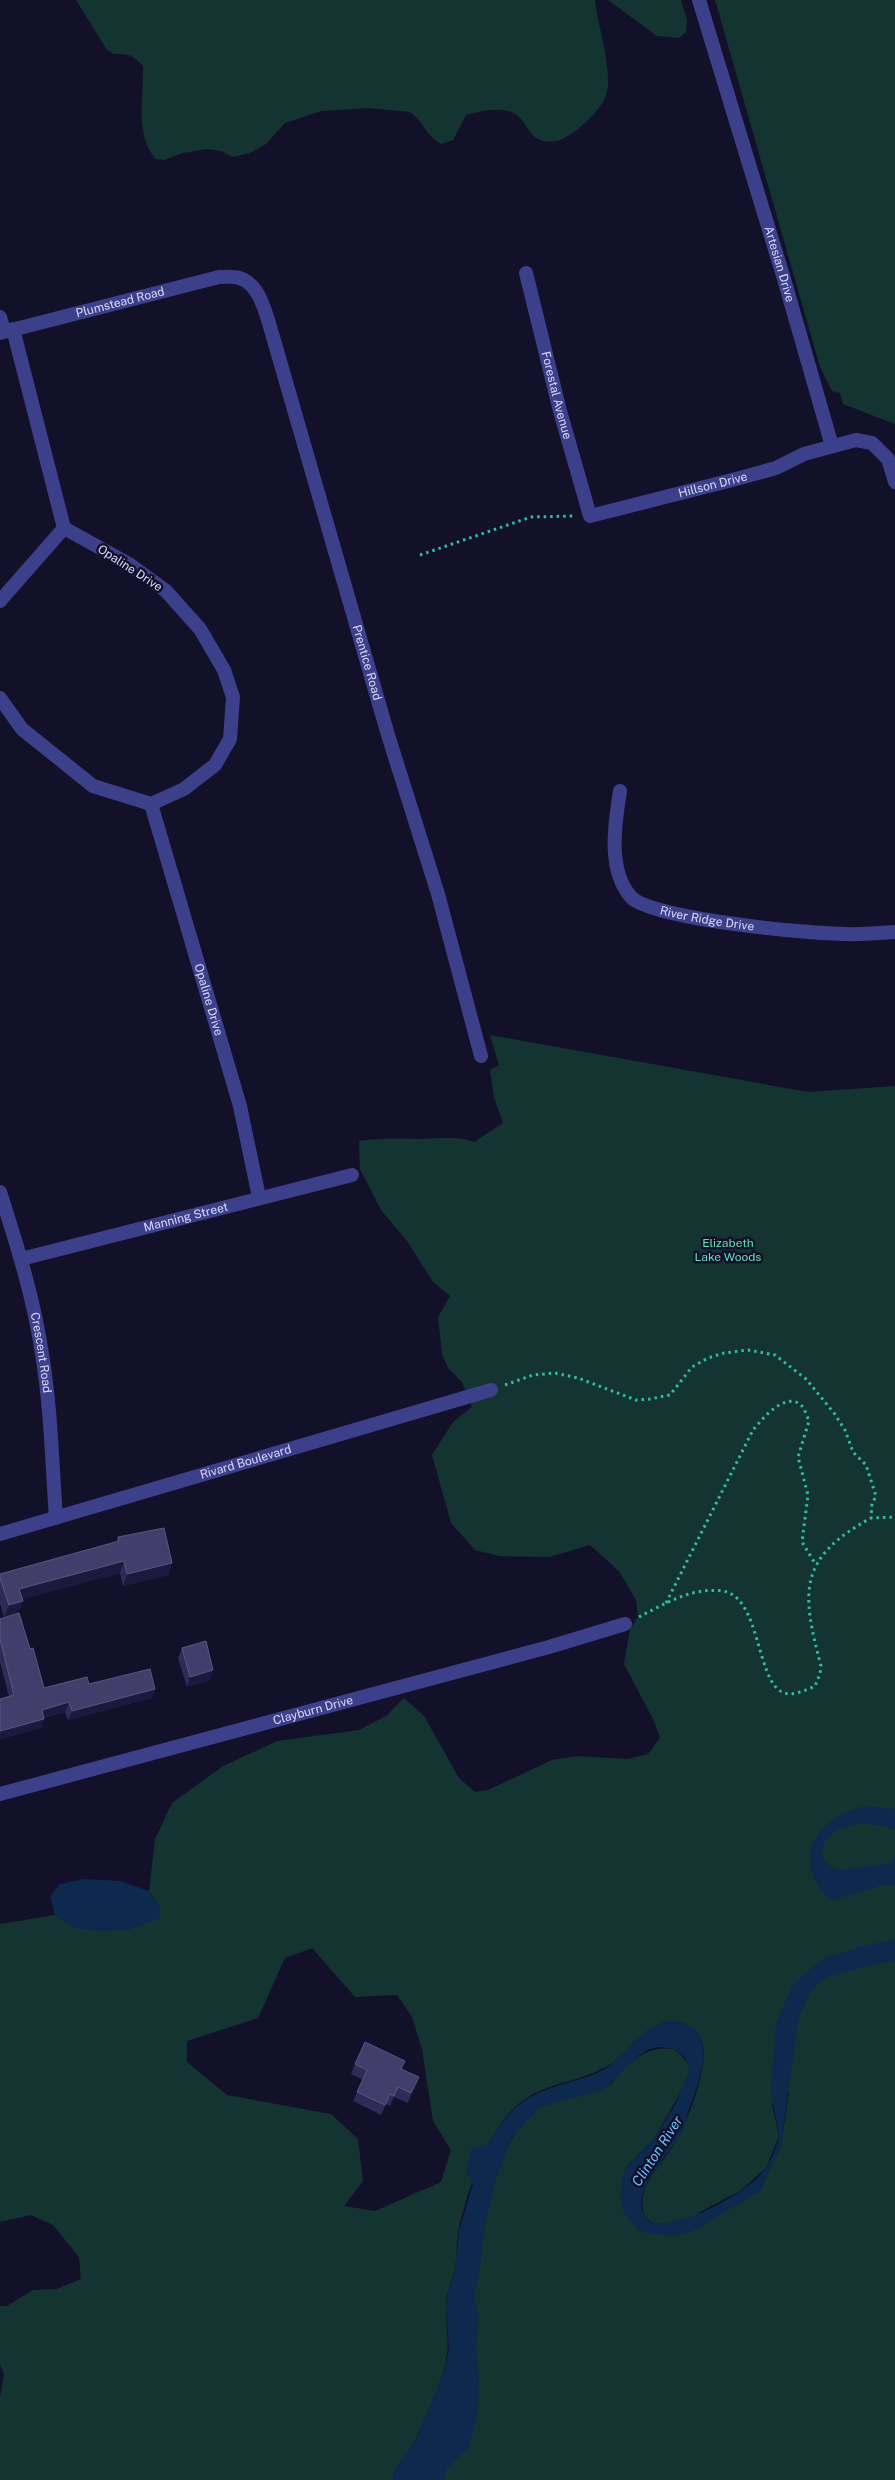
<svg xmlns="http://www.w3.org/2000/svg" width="895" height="2480" viewBox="0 0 895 2480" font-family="'Public Sans',sans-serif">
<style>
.green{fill:#143431;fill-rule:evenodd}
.water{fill:#0d294d}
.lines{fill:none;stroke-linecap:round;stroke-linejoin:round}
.path{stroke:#30bca9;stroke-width:3;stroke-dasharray:2.5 4;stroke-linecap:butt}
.street{stroke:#3c3f89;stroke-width:14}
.wall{fill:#302a58}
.shaded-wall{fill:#1d183e}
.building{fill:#423d6a;stroke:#5a5681}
.labels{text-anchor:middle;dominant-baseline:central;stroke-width:5;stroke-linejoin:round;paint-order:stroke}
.street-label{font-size:12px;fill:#dbdaff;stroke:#13112a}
.park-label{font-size:12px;fill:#64e1b8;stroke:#13112a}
.water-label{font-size:14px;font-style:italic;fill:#68c4ff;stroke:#13112a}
</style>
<rect width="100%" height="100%" fill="#13112a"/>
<!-- green -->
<path class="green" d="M 76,0 L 595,0 C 597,24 614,73 606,95 C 602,108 585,124 574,132 C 563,140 551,145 538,139 C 528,134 526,123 518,116 C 504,105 481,111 466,115 L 453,140 L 441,144 C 427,137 423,121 410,112 L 368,108 L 321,111 L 285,123 L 266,144 L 250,153 L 233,157 L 221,151 L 207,149 L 183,153 L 164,160 L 156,159 C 134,136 144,94 143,66 C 130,53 130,55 114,54 L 107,50 Z
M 608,0 L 681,0 L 687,20 L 686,32 L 679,38 L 657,36 Z
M 715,0 L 895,0 L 895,424 L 843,404 L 840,393 L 832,391 L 820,367 Z
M 490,1035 L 808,1092 L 895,1086 L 895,2480 L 444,2480 L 468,2277 L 480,2267 C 481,2226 500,2128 540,2107 C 560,2097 586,2097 606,2087 C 613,2084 617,2076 622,2071 C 638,2054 652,2046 675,2049 L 689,2064 L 690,2068 L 683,2088 L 655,2137 L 626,2168 L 636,2228 L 639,2230 L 661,2224 L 653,2223 L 645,2217 C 634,2185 662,2167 676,2141 C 688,2119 713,2060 700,2037 C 696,2030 691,2027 685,2024 C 660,2013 639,2037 623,2054 C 594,2084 545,2078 515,2107 C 486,2135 466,2193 458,2233 C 456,2245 457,2257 455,2269 C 452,2281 446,2292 446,2305 C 446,2329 451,2350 443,2373 C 436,2393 425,2419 416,2438 C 409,2452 395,2464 393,2480 L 0,2480 L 0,2397 L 4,2374 L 0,2365 L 0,2306 L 7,2306 L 33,2290 L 57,2289 L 81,2279 L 79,2257 L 53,2225 L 31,2215 L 0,2222 L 0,1924 L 55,1915 L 74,1928 L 160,1909 L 149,1891 L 155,1839 L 172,1803 L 223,1766 L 277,1741 L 359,1730 L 386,1716 L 404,1698 L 424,1716 L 459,1778 L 475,1792 L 488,1790 L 552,1760 L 577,1756 L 628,1759 L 648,1754 L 660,1738 L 654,1721 L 624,1664 L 630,1629 L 638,1617 L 636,1600 L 619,1571 L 590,1545 L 549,1557 L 499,1556 L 475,1550 L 451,1523 L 432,1455 L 453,1422 L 472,1407 L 462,1382 L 448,1368 L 442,1354 L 438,1317 L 450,1296 L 433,1282 L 407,1241 L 381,1210 L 360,1169 L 359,1141 C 380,1138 400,1139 421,1139 C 444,1139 450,1135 474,1142 L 503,1123 L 494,1098 L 490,1070 L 499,1065 ZM 312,1948 L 355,1997 L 397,1995 L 412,2017 L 422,2049 L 433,2121 L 451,2150 L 441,2182 L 375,2211 L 344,2206 L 363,2181 L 358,2139 L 331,2114 L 227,2095 L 187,2062 L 187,2041 L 258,2018 L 285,1958 ZM 789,2092 L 781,2145 L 760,2191 L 738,2203 L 696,2214 L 740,2191 L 766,2168 L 779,2136 L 772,2105 Z"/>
<!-- water -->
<path class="water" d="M 869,1806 L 895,1809 L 895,1830 C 879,1824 859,1821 841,1828 C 819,1836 813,1866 842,1870 L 892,1863 L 895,1855 L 895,1885 L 882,1885 L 833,1900 C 824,1897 821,1891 817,1884 C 794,1845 831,1810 869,1806 Z
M 84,1879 L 120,1881 L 149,1891 L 160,1909 L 160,1918 L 128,1930 L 99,1931 L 74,1928 L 55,1915 L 50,1896 L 60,1884 Z
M 895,1940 L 895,1961 L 870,1965 L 829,1977 L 816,1985 L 810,1992 L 798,2021 L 781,2145 L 760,2191 L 695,2230 L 675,2236 L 645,2233 L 636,2228 L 624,2213 L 620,2198 L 622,2177 L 626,2168 L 655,2137 L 676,2103 L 690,2068 L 686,2059 L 675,2049 L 659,2047 L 647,2050 L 638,2056 L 607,2087 L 600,2091 L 540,2107 L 512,2137 L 495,2182 L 485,2224 L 480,2267 L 474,2297 L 479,2316 L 476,2349 L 479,2380 L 478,2411 L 469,2447 L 446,2469 L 444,2480 L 393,2480 L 394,2470 L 417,2437 L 443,2374 L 449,2351 L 446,2305 L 448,2292 L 455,2270 L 459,2231 L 473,2184 L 466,2172 L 471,2149 L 488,2144 C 511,2106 525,2095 567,2083 C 579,2079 592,2076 603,2070 C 633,2053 657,1997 698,2032 C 710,2057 698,2084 689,2109 C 686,2117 685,2127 680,2135 C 668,2157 624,2196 649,2221 C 676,2233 751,2191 766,2168 C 772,2159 777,2146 779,2136 L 771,2090 L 776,2023 L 792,1987 L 804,1974 L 825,1958 L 867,1945 Z"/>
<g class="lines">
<!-- path -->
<path class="path" d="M 420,555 L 531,517 L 574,516
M 505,1385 L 533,1375 L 555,1373 L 578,1378 L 636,1400 L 650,1399 L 670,1395 L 692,1367 L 708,1358 L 724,1353 L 748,1350 L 775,1355 L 806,1379 L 834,1413 L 845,1430 L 853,1452 L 866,1465 L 876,1496 L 872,1504 L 871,1518 L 895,1517
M 666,1603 L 753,1430 C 762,1419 786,1390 802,1406 C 805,1410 807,1416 809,1421 L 798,1457 L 808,1495 L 802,1542 L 816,1565
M 639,1617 C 664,1604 692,1587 722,1591 C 760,1595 756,1679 782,1692 C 792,1697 806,1690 815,1686 L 820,1674 L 821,1666 C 801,1591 798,1558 871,1518"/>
<!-- street -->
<g class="street">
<path id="s1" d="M 699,0 L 784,279 L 832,446"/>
<path id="s2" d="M 526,273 L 560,411 L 590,516 L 740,478 L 776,468 L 804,454 L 856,440 L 872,443 L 888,459 L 895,482"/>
<path d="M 0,317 L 4,331"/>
<path id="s3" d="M 0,333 L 219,277 C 225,277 233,276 239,278 C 259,283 266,313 271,330 L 388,735 L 438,894 L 481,1056"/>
<path d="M 0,601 L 64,528"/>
<path d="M 0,698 L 22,729 L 93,786 L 151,804 L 184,789 L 215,765 L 230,739 L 233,697 L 224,670 L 200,629 L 166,591 L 129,564 L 64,528 L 13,329"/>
<path id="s4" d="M 620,791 C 615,823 607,870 631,897 C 651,919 811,934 846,934 C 862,935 879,933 895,932"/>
<path id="s5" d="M 151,804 L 240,1106 L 259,1197"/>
<path id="s6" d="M 0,1192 C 17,1245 34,1299 42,1354 C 51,1408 52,1463 56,1518"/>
<path id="s7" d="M 21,1259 L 352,1175"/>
<path id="s8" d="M 0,1534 L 491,1390"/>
<path id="s9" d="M 0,1794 L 549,1647 L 625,1624"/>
</g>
</g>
<!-- wall -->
<path class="wall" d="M 118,1537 L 172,1563 L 168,1575 L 123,1586 L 120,1573 L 22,1599 L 23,1601 L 18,1613 L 4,1617 L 0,1604 L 0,1574 L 116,1542 Z
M 0,1619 L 30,1649 L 44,1688 L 89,1684 L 155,1689 L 152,1698 L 68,1720 L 65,1712 L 44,1718 L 41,1728 L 0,1739 L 0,1699 L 9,1697 L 0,1662 Z
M 182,1648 L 210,1680 L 187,1687 L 178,1658 Z
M 355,2064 L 402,2069 L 415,2087 L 408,2103 L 394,2097 L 390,2106 L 386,2104 L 381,2115 L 353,2101 L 363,2080 L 351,2074 Z"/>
<!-- shaded-wall -->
<path class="shaded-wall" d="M 124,1561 L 120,1573 L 15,1601 L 19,1589 Z
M 172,1563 L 168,1575 L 123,1586 L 127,1574 Z
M 23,1601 L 18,1613 L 4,1617 L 9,1605 Z
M 213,1670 L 210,1680 L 187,1687 L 190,1677 Z
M 155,1689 L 152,1698 L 68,1720 L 72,1711 Z
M 69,1702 L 65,1712 L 38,1719 L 42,1710 Z
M 44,1719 L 41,1728 L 0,1739 L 0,1731 Z
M 419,2077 L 415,2087 L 408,2103 L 411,2093 Z"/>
<!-- building -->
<path class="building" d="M 164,1528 L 172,1563 L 127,1574 L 124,1561 L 19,1589 L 23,1601 L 9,1605 L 0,1578 L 0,1574 L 119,1541 L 118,1537 Z
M 19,1613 L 30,1649 L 33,1648 L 44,1688 L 87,1677 L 89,1684 L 150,1669 L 155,1689 L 72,1711 L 69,1702 L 42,1710 L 44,1719 L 0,1731 L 0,1699 L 14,1695 L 0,1639 L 0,1619 Z
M 206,1641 L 213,1670 L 190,1677 L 182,1648 Z
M 365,2042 L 405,2061 L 401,2069 L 419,2077 L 411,2093 L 398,2087 L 394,2096 L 390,2094 L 385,2105 L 357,2092 L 367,2070 L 355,2064 Z"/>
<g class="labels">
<!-- street labels -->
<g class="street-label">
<text stroke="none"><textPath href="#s1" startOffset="276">Artesian Drive</textPath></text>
<text stroke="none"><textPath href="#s3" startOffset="124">Plumstead Road</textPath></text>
<text stroke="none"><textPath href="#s2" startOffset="126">Forestal Avenue</textPath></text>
<text stroke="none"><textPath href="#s2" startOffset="378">Hillson Drive</textPath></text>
<text transform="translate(130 568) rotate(33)">Opaline Drive</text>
<text stroke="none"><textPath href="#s3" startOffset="656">Prentice Road</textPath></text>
<text stroke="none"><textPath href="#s4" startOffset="190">River Ridge Drive</textPath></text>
<text stroke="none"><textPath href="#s5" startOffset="204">Opaline Drive</textPath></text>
<text stroke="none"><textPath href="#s7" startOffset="170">Manning Street</textPath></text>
<text stroke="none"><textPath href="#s6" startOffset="166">Crescent Road</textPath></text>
<text stroke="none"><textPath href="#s8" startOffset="256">Rivard Boulevard</textPath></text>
<text stroke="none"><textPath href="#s9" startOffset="324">Clayburn Drive</textPath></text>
</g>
<!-- park labels -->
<g class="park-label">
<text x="728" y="1243">Elizabeth<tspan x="728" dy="14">Lake Woods</tspan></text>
</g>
<!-- water labels -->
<g class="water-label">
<text transform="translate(657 2151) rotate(-57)">Clinton River</text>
</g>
</g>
</svg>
